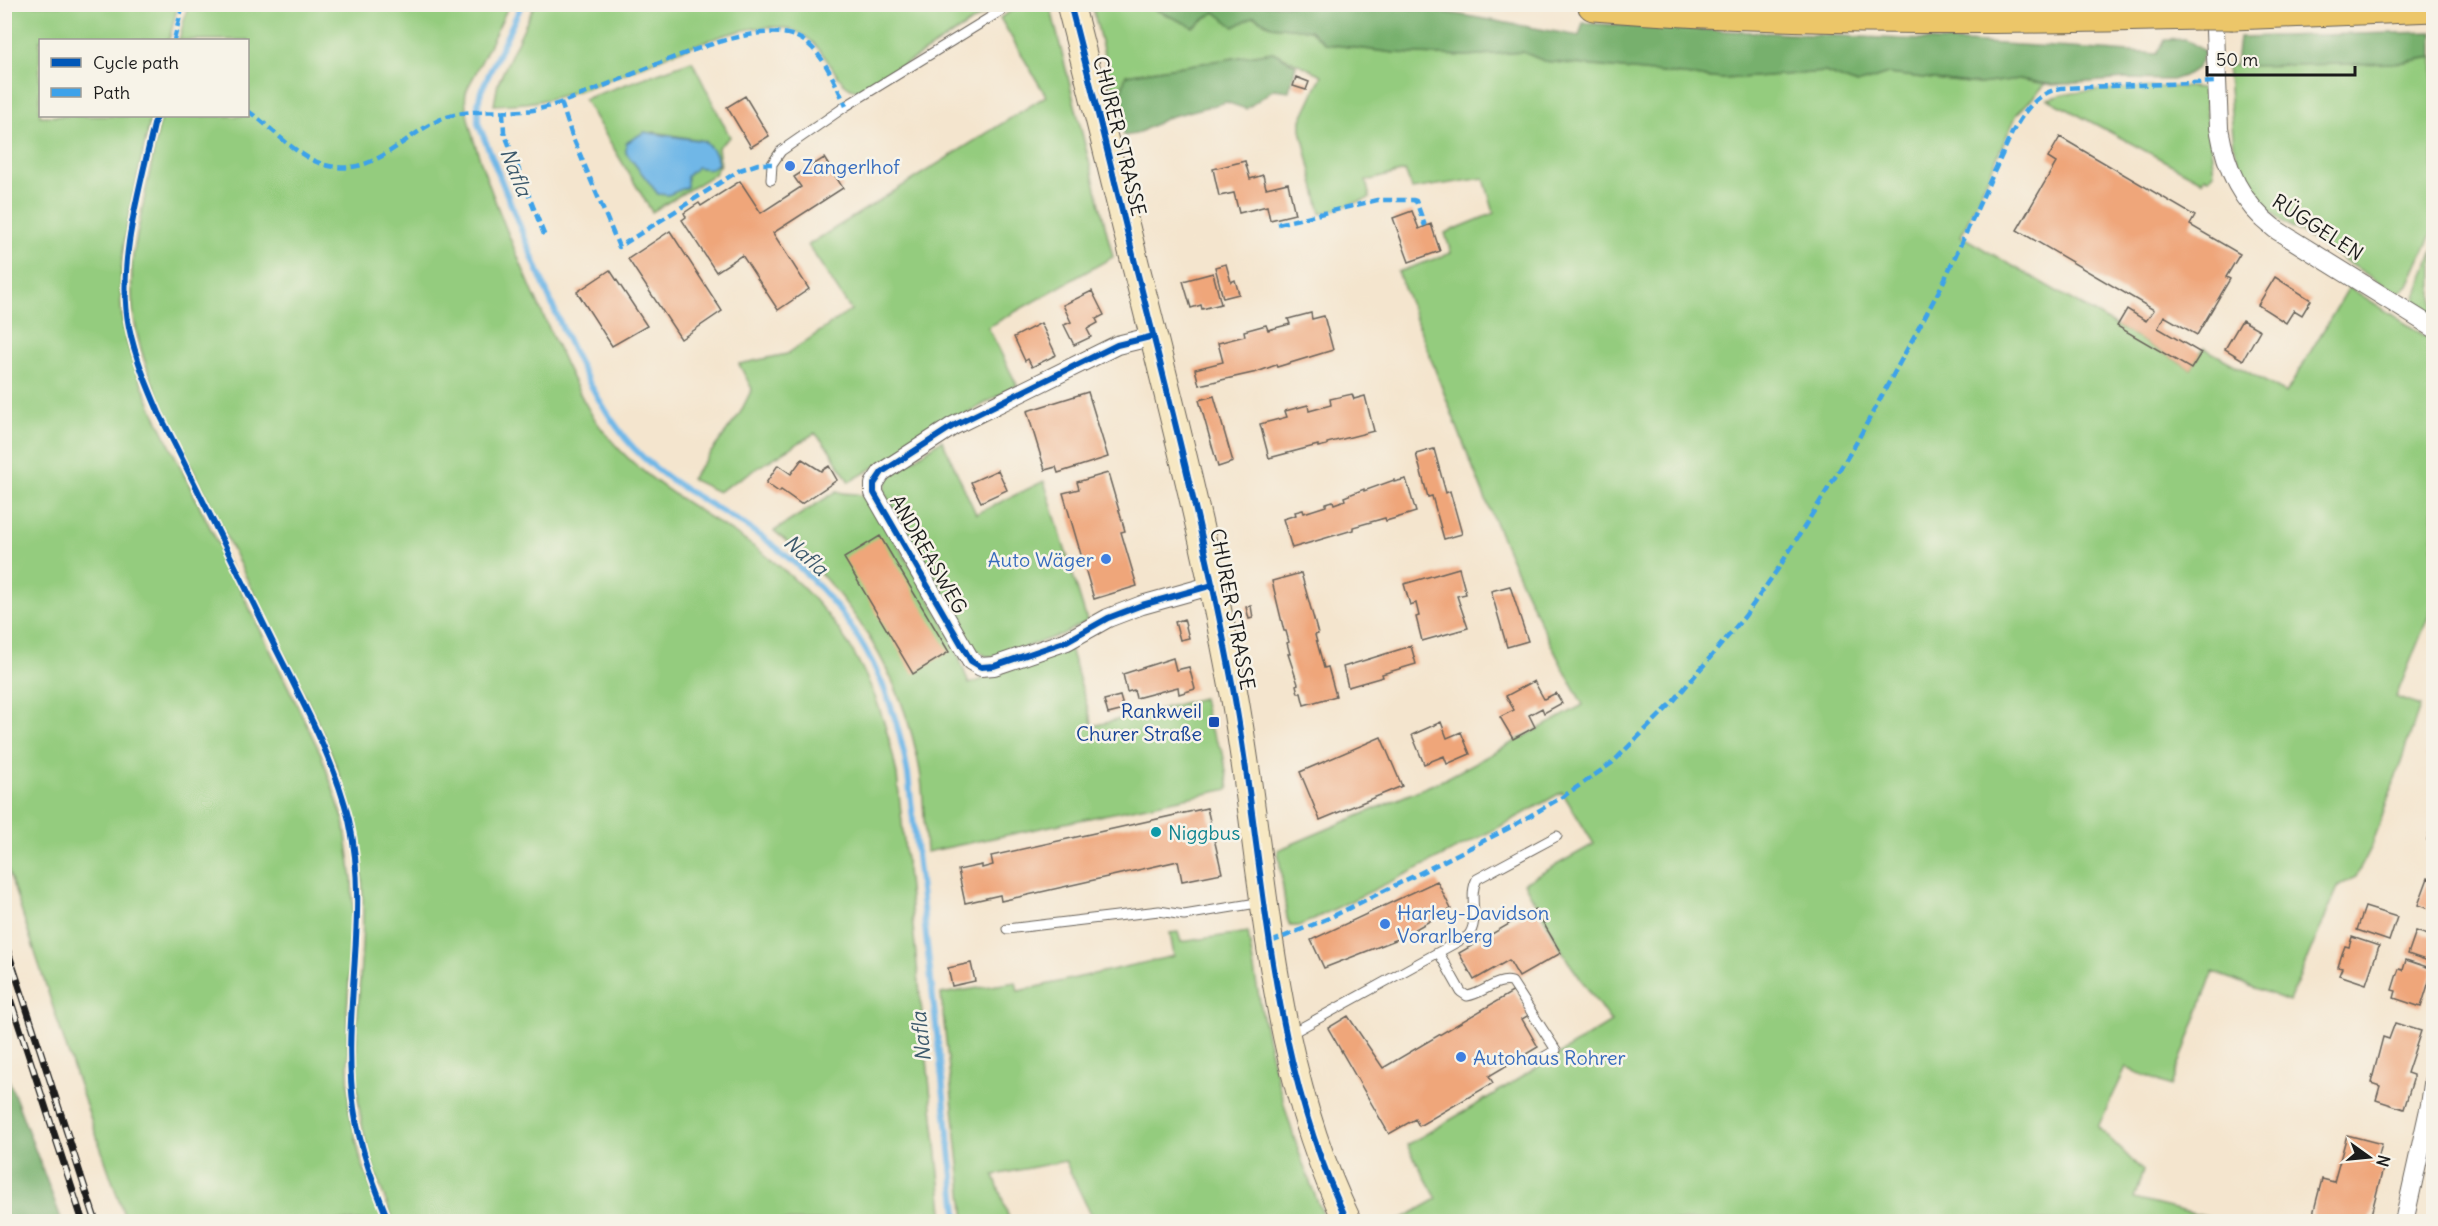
<svg xmlns="http://www.w3.org/2000/svg" width="2438" height="1226" viewBox="0 0 2438 1226" font-family="Delius,sans-serif">
<style>
.green{fill:#94cc7e;stroke:#58744d;stroke-width:1.5;fill-rule:evenodd}
.forest{fill:#77b06d;stroke:#4a6644;stroke-width:1.5}
.water{fill:#6fb7e7;stroke:#466a82;stroke-width:1.5}
.lines{fill:none;stroke-linecap:round;stroke-linejoin:round}
.stream{stroke:#6fb7e7;stroke-width:6}
.building{fill:#efa67a}
.lane-casing{stroke:#68625a;stroke-width:11}
.street-casing{stroke:#68625a;stroke-width:20}
.secondary-casing{stroke:#68625a;stroke-width:29}
.highway-casing{stroke:#68625a;stroke-width:35}
.lane{stroke:#fff;stroke-width:9}
.street{stroke:#fff;stroke-width:18}
.secondary{stroke:#f7e8c3;stroke-width:27}
.highway{stroke:#ecc669;stroke-width:33}
.rail-casing{stroke:#1c1c1c;stroke-width:7}
.rail{stroke:#f7f3e8;stroke-width:4.5;stroke-dasharray:14;stroke-linecap:butt}
.highway-bridge-casing{stroke:#68625a;stroke-width:35;stroke-linecap:butt}
.highway-bridge{stroke:#ecc669;stroke-width:33}
.quiet{stroke:#3da2ea;stroke-width:4.5;stroke-dasharray:9 4.5;stroke-linecap:butt}
.cycleway-casing{stroke:#f7f3e8;stroke-width:10}
.cycleway{stroke:#0057b8;stroke-width:6}
.shop-dot{fill:#3f7fe0;stroke:#f7f3e8;stroke-width:2}
.transit-dot{fill:#1a4fb4;stroke:#f7f3e8;stroke-width:2}
.culture-dot{fill:#0f9aa8;stroke:#f7f3e8;stroke-width:2}
.labels{text-anchor:middle;dominant-baseline:central;stroke-width:5;stroke-linejoin:round;paint-order:stroke}
.street-label{font-size:20px;fill:#1c1c1c;stroke:#f7f3e8}
.shop-label{font-size:20px;fill:#366cbe;stroke:#f7f3e8;text-anchor:start}
.transit-label{font-size:20px;fill:#164399;stroke:#f7f3e8;text-anchor:end}
.culture-label{font-size:20px;fill:#0d838f;stroke:#f7f3e8;text-anchor:start}
.water-label{font-size:21px;font-style:italic;fill:#3d5a6d;stroke:#f7f3e8}
</style>
<rect width="100%" height="100%" fill="#f7f3e8"/>
<filter id="ink" filterUnits="userSpaceOnUse"><feTurbulence type="fractalNoise" baseFrequency=".0167" numOctaves="2"/><feDisplacementMap in="SourceGraphic" scale="12" xChannelSelector="R" yChannelSelector="G"/><feConvolveMatrix kernelMatrix="1 2 1 2 8 2 1 2 1" color-interpolation-filters="sRGB"/></filter>
<filter id="wash" filterUnits="userSpaceOnUse"><feTurbulence type="fractalNoise" baseFrequency=".008" numOctaves="4" result="noise"/><feDisplacementMap in="SourceGraphic" scale="24" xChannelSelector="R" yChannelSelector="G"/><feGaussianBlur stdDeviation="1.35" result="paint"/><feColorMatrix in="noise" values="0 0 0 0 0 0 0 0 0 0 0 0 0 0 0 0 0 1.4 0 .05"/><feComposite in="paint" operator="in"/></filter>
<g filter="url(#wash)">
<rect width="100%" height="100%" fill="#f4e5ce"/>
<!-- green -->
<path class="green" d="M 535,4 L 999,4 L 999,5 L 902,66 L 859,90 C 829,89 829,27 773,27 C 740,27 707,41 676,52 C 634,69 583,93 539,101 C 524,104 509,104 494,105 L 498,83 Z
M 4,5 L 178,5 L 169,40 L 40,40 L 40,116 L 151,116 C 138,181 111,262 124,329 C 130,359 143,387 155,415 L 321,754 L 344,821 L 352,879 L 353,913 L 347,1013 L 349,1109 L 361,1161 L 385,1221 L 126,1221 L 70,1059 L 5,861 Z
M 188,5 L 509,5 C 499,26 489,47 478,68 C 475,76 468,85 466,93 C 457,130 561,360 585,403 C 593,418 606,435 618,448 C 654,486 700,510 743,539 C 831,598 878,671 897,775 L 944,1221 L 394,1221 C 376,1178 360,1135 357,1087 C 352,1006 372,923 358,843 C 345,769 309,704 276,638 C 239,562 201,486 164,410 C 140,356 127,315 133,255 L 161,116 L 248,116 L 248,40 L 179,40 Z
M 1021,5 L 1050,5 L 1113,257 L 988,327 L 1017,385 L 849,482 L 829,449 L 815,433 L 718,492 L 691,479 L 739,415 L 752,389 L 739,364 L 787,354 L 851,310 L 808,245 L 1046,96 L 1000,18 Z
M 1092,5 L 1145,5 L 1193,27 L 1215,12 L 1253,16 L 1271,26 L 1310,30 L 1326,44 L 1395,53 L 1465,56 L 1523,52 L 1544,61 L 1723,79 L 1825,72 L 1857,84 L 1888,74 L 1979,84 L 2019,79 L 2046,84 L 2017,114 L 1961,236 L 2191,369 L 2204,348 L 2286,393 L 2349,287 L 2433,341 L 2433,605 L 2396,697 L 2420,706 L 2372,846 L 2356,877 L 2339,885 L 2289,1001 L 2213,972 L 2171,1086 L 2126,1068 L 2098,1127 L 2143,1171 L 2134,1199 L 2223,1221 L 1398,1221 L 1437,1199 L 1407,1145 L 1484,1100 L 1611,1022 L 1568,961 L 1524,883 L 1594,844 L 1562,792 C 1476,842 1388,883 1299,926 L 1290,926 L 1287,918 L 1278,850 L 1445,779 L 1583,705 C 1506,568 1454,418 1398,272 L 1451,253 L 1445,233 L 1494,213 L 1484,178 L 1412,189 L 1405,171 L 1366,181 L 1370,198 L 1321,214 L 1301,130 L 1301,120 L 1322,75 L 1273,52 L 1126,75 L 1117,107 Z
M 2433,57 L 2433,230 L 2408,285 L 2400,292 L 2395,292 L 2282,221 L 2259,200 L 2242,174 L 2234,147 L 2227,65 L 2398,63 Z
M 692,61 L 730,137 L 718,147 L 720,164 L 715,174 L 652,212 L 584,99 ZM 654,132 L 704,141 L 716,154 L 718,164 L 710,169 L 697,167 L 658,194 L 627,143 Z
M 2201,88 L 2204,91 L 2214,173 L 2209,178 L 2204,177 L 2202,181 L 2048,99 C 2070,89 2174,85 2201,88 Z
M 2433,250 L 2433,319 L 2417,308 L 2415,300 Z
M 942,440 L 976,514 L 1044,481 L 1087,621 L 1063,634 L 997,657 L 986,656 L 973,647 L 886,496 L 884,491 L 888,478 Z
M 837,491 C 845,496 854,491 863,496 C 877,506 940,616 951,637 C 958,652 963,669 969,684 L 1070,648 L 1093,726 L 1203,698 L 1209,727 L 1223,753 L 1229,789 L 926,852 C 924,825 924,797 920,771 C 904,676 849,590 774,531 Z
M 1178,932 L 1181,942 L 1248,932 C 1263,1031 1285,1129 1326,1221 L 1094,1221 L 1065,1161 L 994,1175 L 1010,1221 L 965,1221 L 941,994 L 1016,982 L 1018,991 L 1174,956 L 1170,933 Z"/>
<!-- forest -->
<path class="forest" d="M 1145,5 L 1385,5 L 1456,14 L 1579,36 L 1583,23 C 1774,35 1965,39 2156,54 L 2165,40 L 2186,39 L 2205,52 L 2198,67 L 2187,75 L 2172,80 L 2125,79 L 2053,85 L 2019,79 L 1979,84 L 1888,74 L 1857,84 L 1825,72 L 1723,79 L 1544,61 L 1523,52 L 1465,56 L 1395,53 L 1326,44 L 1310,30 L 1271,26 L 1254,16 L 1234,27 L 1215,12 L 1193,27 Z
M 2433,32 L 2433,57 L 2398,63 L 2250,66 L 2236,64 L 2239,37 Z
M 1273,52 L 1296,65 L 1289,91 L 1274,89 L 1246,109 L 1226,102 L 1169,117 L 1136,134 L 1124,136 L 1117,107 L 1126,75 Z
M 5,1070 L 62,1221 L 5,1221 Z"/>
<!-- water -->
<path class="water" d="M 644,132 L 704,141 L 716,154 L 718,164 L 710,169 L 697,167 L 687,176 L 687,187 L 668,195 L 658,194 L 626,153 L 626,143 Z"/>
<g class="lines">
<!-- stream -->
<path class="stream" d="M 522,4 L 481,91 L 478,104 L 478,123 C 497,171 517,218 536,266 C 561,326 585,386 625,438 C 658,479 706,500 749,528 C 839,588 890,667 908,774 L 958,1222"/>
</g>
<g id="blocks">
<!-- building -->
<path class="building" d="M 1296,77 L 1309,82 L 1306,90 L 1293,86 Z
M 745,96 L 769,136 L 751,147 L 727,107 Z
M 2060,137 L 2195,216 L 2190,225 L 2240,254 L 2226,277 L 2230,279 L 2197,335 L 2164,316 L 2158,328 L 2201,353 L 2191,369 L 2117,326 L 2127,309 L 2146,321 L 2154,310 L 2017,230 L 2056,163 L 2048,158 Z
M 824,158 L 843,188 L 773,233 L 809,289 L 778,310 L 742,255 L 716,272 L 682,220 L 686,217 L 684,213 L 699,203 L 701,206 L 740,181 L 761,213 L 801,187 L 794,177 Z
M 1245,161 L 1250,179 L 1263,175 L 1266,188 L 1288,183 L 1295,214 L 1270,220 L 1267,206 L 1239,213 L 1234,193 L 1219,196 L 1213,169 Z
M 1412,211 L 1419,229 L 1431,224 L 1440,251 L 1409,262 L 1393,218 Z
M 670,231 L 722,311 L 681,339 L 628,259 Z
M 1226,264 L 1231,282 L 1235,280 L 1239,294 L 1223,298 L 1215,267 Z
M 610,270 L 647,326 L 612,346 L 577,292 Z
M 1213,273 L 1221,304 L 1202,309 L 1201,305 L 1191,308 L 1183,281 Z
M 2275,277 L 2311,300 L 2302,315 L 2294,310 L 2286,323 L 2258,305 Z
M 1092,291 L 1104,315 L 1096,319 L 1098,323 L 1087,329 L 1091,337 L 1074,345 L 1064,325 L 1071,322 L 1063,305 Z
M 1311,313 L 1312,319 L 1324,316 L 1333,350 L 1277,367 L 1276,365 L 1257,372 L 1199,385 L 1195,369 L 1223,362 L 1218,343 L 1245,336 L 1244,331 L 1266,325 L 1268,330 L 1290,324 L 1288,319 Z
M 2242,320 L 2260,330 L 2243,360 L 2225,349 Z
M 1041,323 L 1056,355 L 1032,367 L 1028,359 L 1025,361 L 1014,337 Z
M 1088,392 L 1108,457 L 1058,473 L 1056,467 L 1045,470 L 1027,411 Z
M 1352,394 L 1354,399 L 1365,396 L 1374,431 L 1327,443 L 1327,445 L 1318,447 L 1318,445 L 1269,458 L 1260,424 L 1287,417 L 1285,411 L 1308,405 L 1309,411 L 1331,405 L 1330,399 Z
M 1214,396 L 1233,462 L 1218,467 L 1199,400 Z
M 1434,449 L 1446,493 L 1450,491 L 1462,534 L 1444,539 L 1432,496 L 1428,497 L 1416,454 Z
M 802,459 L 821,471 L 829,466 L 837,480 L 801,504 L 781,490 L 779,492 L 766,483 L 778,465 L 791,474 Z
M 998,470 L 1007,490 L 981,502 L 971,482 Z
M 1108,473 L 1125,531 L 1121,532 L 1137,586 L 1094,599 L 1063,493 L 1079,489 L 1077,482 Z
M 1406,479 L 1416,512 L 1386,521 L 1385,518 L 1353,527 L 1353,530 L 1292,548 L 1283,519 L 1296,515 L 1295,512 L 1303,510 L 1304,513 L 1326,506 L 1326,503 L 1333,501 L 1334,504 L 1345,500 L 1344,497 L 1364,489 L 1364,491 L 1394,480 L 1394,482 Z
M 880,536 L 949,652 L 913,674 L 844,558 Z
M 1459,568 L 1466,594 L 1457,596 L 1468,628 L 1422,641 L 1416,617 L 1419,616 L 1416,603 L 1410,605 L 1404,584 Z
M 1301,573 L 1318,634 L 1315,635 L 1324,668 L 1328,667 L 1336,696 L 1304,705 L 1301,693 L 1298,693 L 1296,685 L 1298,684 L 1288,654 L 1290,654 L 1287,643 L 1289,642 L 1286,631 L 1284,631 L 1272,581 Z
M 1510,586 L 1528,641 L 1507,647 L 1491,591 Z
M 1251,606 L 1253,618 L 1249,619 L 1246,607 Z
M 1184,619 L 1189,638 L 1180,640 L 1175,622 Z
M 1411,646 L 1416,664 L 1382,674 L 1383,677 L 1348,687 L 1343,667 Z
M 1173,658 L 1176,670 L 1189,667 L 1195,689 L 1179,694 L 1178,687 L 1136,698 L 1134,690 L 1127,692 L 1123,674 Z
M 1534,681 L 1544,699 L 1556,693 L 1562,703 L 1544,713 L 1542,708 L 1529,715 L 1535,727 L 1513,739 L 1500,717 L 1514,710 L 1506,696 Z
M 1120,696 L 1124,710 L 1108,714 L 1104,700 Z
M 1441,722 L 1447,738 L 1461,732 L 1470,754 L 1447,764 L 1444,756 L 1424,764 L 1412,735 Z
M 1381,737 L 1402,786 L 1320,820 L 1300,772 Z
M 2433,739 L 2434,739 L 2434,760 L 2426,757 Z
M 1207,808 L 1222,873 L 1182,881 L 1178,861 L 1001,901 L 1000,895 L 965,903 L 958,870 L 982,865 L 982,868 L 993,865 L 991,856 Z
M 2433,814 L 2434,814 L 2434,841 L 2427,840 Z
M 2428,878 L 2434,881 L 2434,911 L 2418,905 Z
M 1437,881 L 1451,909 L 1398,939 L 1324,968 L 1311,940 Z
M 2365,907 L 2397,917 L 2389,941 L 2357,930 Z
M 1535,909 L 1561,953 L 1519,977 L 1509,960 L 1474,980 L 1459,953 Z
M 2416,931 L 2434,937 L 2434,963 L 2408,954 Z
M 2352,937 L 2379,946 L 2366,984 L 2339,975 L 2342,968 L 2338,967 L 2342,954 L 2345,946 L 2349,947 Z
M 2406,960 L 2433,969 L 2421,1007 L 2394,998 L 2396,991 L 2392,990 L 2396,977 L 2399,969 L 2403,970 Z
M 971,963 L 975,981 L 952,986 L 948,968 Z
M 1514,991 L 1529,1015 L 1522,1019 L 1538,1047 L 1489,1076 L 1493,1083 L 1419,1126 L 1415,1119 L 1389,1134 L 1328,1028 L 1348,1016 L 1383,1068 Z
M 2395,1023 L 2421,1031 L 2407,1073 L 2413,1075 L 2413,1080 L 2404,1109 L 2376,1100 L 2380,1086 L 2371,1083 L 2383,1037 L 2389,1039 Z
M 2347,1135 L 2382,1144 L 2377,1163 L 2384,1165 L 2369,1222 L 2324,1222 L 2312,1218 L 2322,1179 L 2334,1182 Z"/>
</g>
</g>
<g filter="url(#ink)">
<use href="#blocks" fill-opacity="0" stroke="#68625a" stroke-width="1.5"/>
<g class="lines">
<!-- lane casing -->
<g class="lane-casing">
<path id="lane" d="M 771,180 L 772,164 L 781,151 L 846,106 L 1012,4
M 1007,929 L 1159,911 L 1184,915 L 1263,902
M 1439,953 L 1461,992 L 1467,996 C 1483,994 1496,978 1512,982 L 1556,1050 L 1544,1057
M 1290,1034 L 1468,936 C 1481,920 1467,897 1477,879 L 1557,836"/>
</g>
<!-- street casing -->
<g class="street-casing">
<path id="street" d="M 2214,7 L 2219,128 C 2226,169 2241,203 2275,229 L 2434,328
M 1154,336 L 1117,345 L 953,426 L 882,472 L 874,484 L 874,493 L 971,661 L 981,667 L 994,666 L 1067,641 L 1108,618 L 1142,605 L 1213,585
M 2404,1222 L 2430,1105 L 2434,1077"/>
</g>
<!-- secondary casing -->
<g class="secondary-casing">
<path id="secondary" d="M 1070,4 C 1093,92 1114,179 1136,267 C 1171,405 1206,543 1232,683 C 1266,863 1266,1054 1348,1222"/>
</g>
<!-- highway casing -->
<g class="highway-casing">
<path id="highway" d="M 1594,4 C 1796,20 1998,18 2200,13
M 2233,13 L 2434,5"/>
</g>
<!-- lane -->
<use href="#lane" class="lane"/>
<!-- street -->
<use href="#street" class="street"/>
<!-- secondary -->
<use href="#secondary" class="secondary"/>
<!-- highway -->
<use href="#highway" class="highway"/>
<!-- rail casing -->
<g class="rail-casing">
<path id="rail" d="M 4,939 L 96,1222
M 4,980 L 83,1222"/>
</g>
<!-- rail -->
<use href="#rail" class="rail"/>
<!-- highway-bridge casing -->
<g class="highway-bridge-casing">
<path id="highway-bridge" d="M 2200,13 L 2233,13"/>
</g>
<!-- highway-bridge -->
<use href="#highway-bridge" class="highway-bridge"/>
<!-- quiet -->
<path class="quiet" d="M 174,40 L 183,4
M 561,102 L 571,133 L 619,247 L 740,170 L 758,164 L 772,164
M 248,111 C 276,130 299,162 335,167 C 378,173 407,132 444,118 C 475,106 511,116 543,108 C 603,93 744,13 797,37 C 822,48 835,83 846,106
M 503,112 L 504,132 L 545,237
M 1278,224 L 1377,200 L 1413,200 L 1416,201 L 1425,226
M 1271,942 L 1329,918 L 1428,869 L 1511,827 L 1564,796 L 1612,763 L 1672,703 L 1745,616 L 1780,566 L 1855,445 L 1942,285 L 2012,133 C 2023,113 2036,93 2061,88 L 2217,82"/>
<!-- cycleway casing -->
<g class="cycleway-casing">
<path id="cycleway" d="M 1070,4 C 1093,92 1114,179 1136,267 C 1171,405 1206,543 1232,683 C 1266,863 1266,1054 1348,1222
M 156,116 C 142,181 116,261 129,327 C 135,357 147,385 159,413 C 198,490 236,568 274,645 C 302,701 334,759 349,820 C 371,916 340,1013 354,1109 C 360,1149 374,1185 389,1222
M 1154,336 L 1117,345 L 953,426 L 882,472 L 874,484 L 874,493 L 971,661 L 981,667 L 994,666 L 1067,641 L 1108,618 L 1142,605 L 1213,585"/>
</g>
<!-- cycleway -->
<use href="#cycleway" class="cycleway"/>
</g>
</g>
<!-- markers -->
<g class="shop-dot">
<circle cx="790" cy="166" r="6"/>
<circle cx="1106" cy="559" r="6"/>
<circle cx="1385" cy="924" r="6"/>
<circle cx="1461" cy="1057" r="6"/>
</g>
<rect class="transit-dot" x="1208" y="716" width="12" height="12" rx="3"/>
<circle class="culture-dot" cx="1156" cy="832" r="6"/>
<g class="labels">
<!-- street labels -->
<g class="street-label">
<text transform="translate(1120 136) rotate(76)">CHURER STRASSE</text>
<text transform="translate(2318 227) rotate(33)">RÜGGELEN</text>
<text transform="translate(929 554) rotate(60)">ANDREASWEG</text>
<text transform="translate(1233 609) rotate(79)">CHURER STRASSE</text>
</g>
<!-- shop labels -->
<g class="shop-label">
<text x="802" y="166">Zangerlhof</text>
<text x="1094" y="559" text-anchor="end">Auto Wäger</text>
<text x="1397" y="912">Harley-Davidson<tspan x="1397" dy="23">Vorarlberg</tspan></text>
<text x="1473" y="1057">Autohaus Rohrer</text>
</g>
<!-- transit labels -->
<g class="transit-label">
<text x="1202" y="710">Rankweil<tspan x="1202" dy="23">Churer Straße</tspan></text>
</g>
<!-- culture labels -->
<g class="culture-label">
<text x="1168" y="832">Niggbus</text>
</g>
<!-- water labels -->
<g class="water-label">
<text transform="translate(516 172) rotate(68)">Nafla</text>
<text transform="translate(806 555) rotate(41)">Nafla</text>
<text transform="translate(921 1037) rotate(-96)">Nafla</text>
</g>
</g>
<!-- margin -->
<rect width="2438" height="1226" fill="none" stroke="#f7f3e8" stroke-width="24"/>
<!-- legend -->
<rect x="39" y="39" width="210" height="78" fill="#f7f3e8" stroke="#9f9d96" stroke-width="1.5"/>
<rect x="51" y="58" width="30" height="9" fill="#0057b8" stroke="#9f9d96" stroke-width="1.5"/>
<text x="93" y="69" font-size="18" fill="#1c1c1c">Cycle path</text>
<rect x="51" y="88" width="30" height="9" fill="#3da2ea" stroke="#9f9d96" stroke-width="1.5"/>
<text x="93" y="99" font-size="18" fill="#1c1c1c">Path</text>
<!-- north arrow -->
<g transform="translate(2369 1157) rotate(105)" stroke="#f7f3e8" stroke-width="4.5" paint-order="stroke">
<path d="M0-4.5L10 22L0 15L-10 22Z" fill="#1c1c1c"/>
<text y="-9" font-size="16" font-weight="bold" text-anchor="middle" fill="#1c1c1c">N</text>
</g>
<!-- scale -->
<path d="M2207 66v9h148v-9" fill="none" stroke="#1c1c1c" stroke-width="3"/>
<text x="2216" y="66" font-size="18" fill="#1c1c1c" stroke="#f7f3e8" stroke-width="4.5" paint-order="stroke">50 m</text>
</svg>
